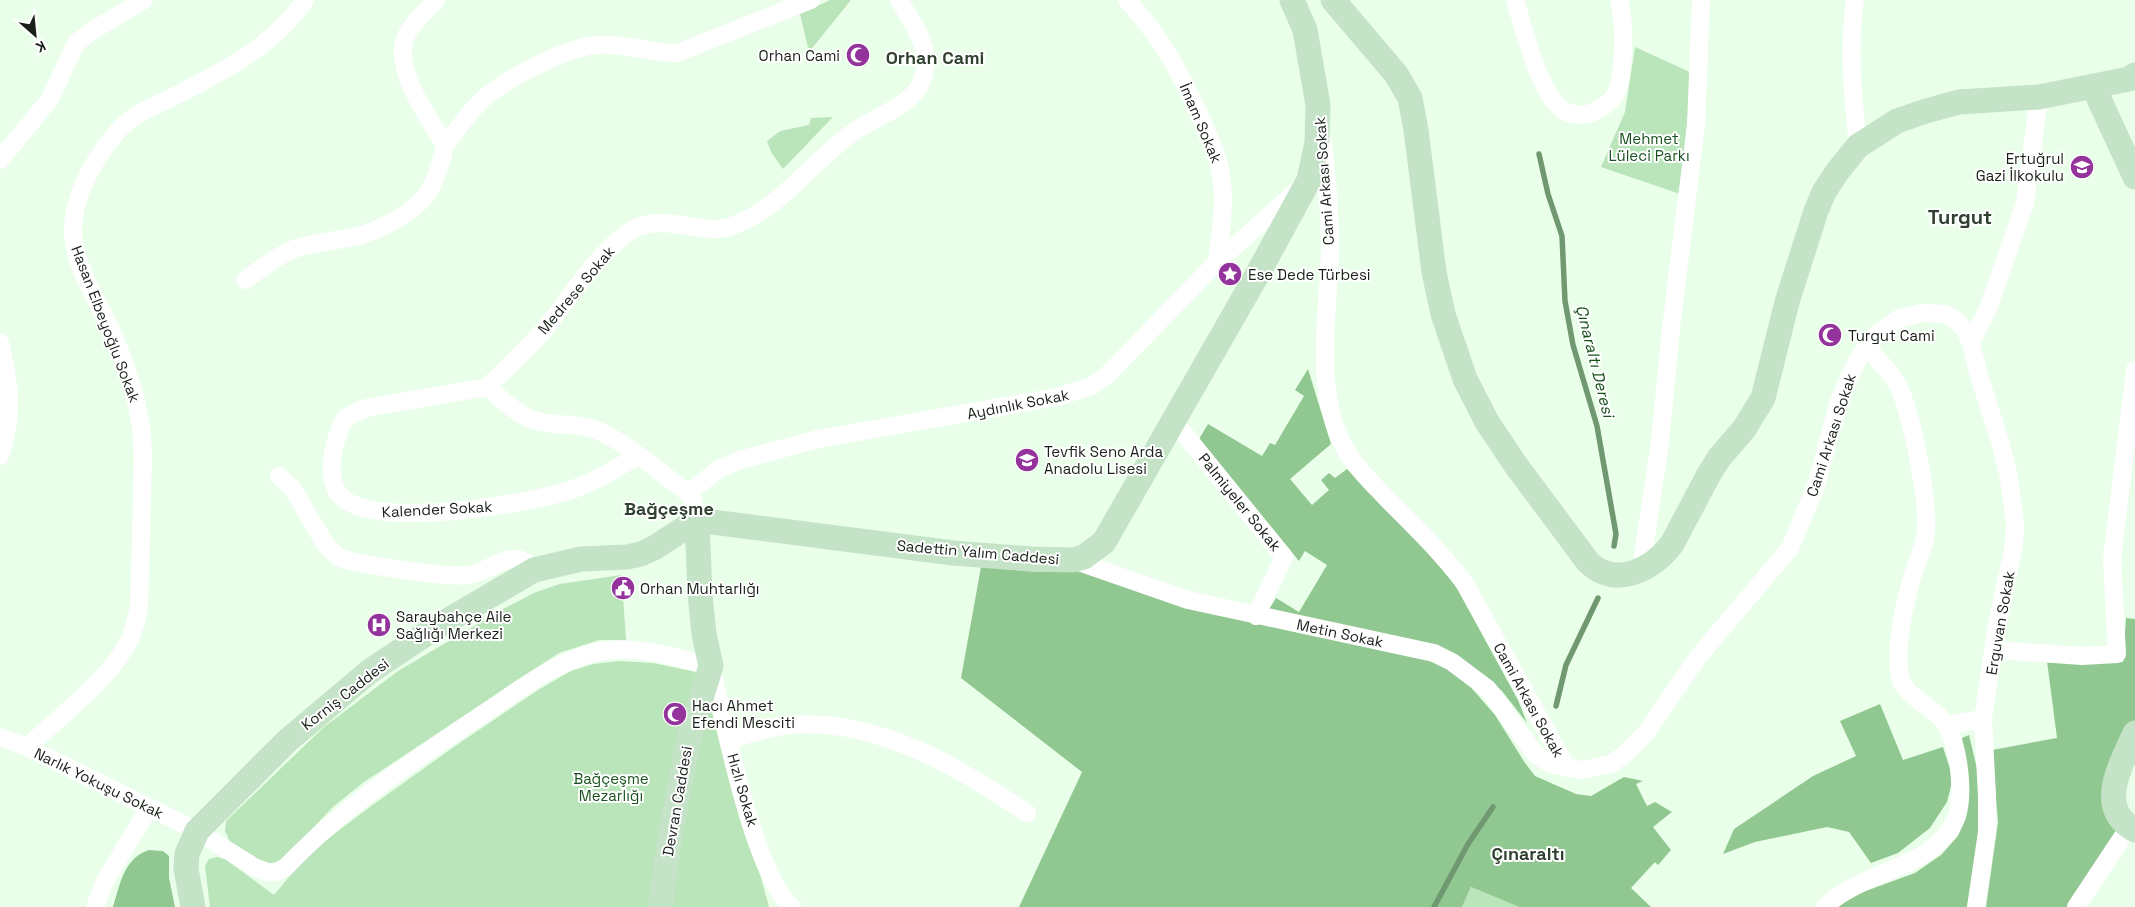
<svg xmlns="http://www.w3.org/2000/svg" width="2135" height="907" viewBox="0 0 2135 907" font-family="'Space Grotesk',sans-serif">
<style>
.green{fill:#bae4b9}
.forest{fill:#91c891}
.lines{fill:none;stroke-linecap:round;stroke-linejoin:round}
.stream{stroke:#719971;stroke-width:5.5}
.minor{stroke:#fff;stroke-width:18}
.secondary{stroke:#c4e3c7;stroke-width:25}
.labels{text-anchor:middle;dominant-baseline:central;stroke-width:4;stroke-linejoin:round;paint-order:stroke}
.poi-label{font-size:15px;fill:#192018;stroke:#fff;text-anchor:start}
.street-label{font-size:15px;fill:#192018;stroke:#fff}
.park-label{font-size:15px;fill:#19511e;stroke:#fff}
.water-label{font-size:16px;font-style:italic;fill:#174f1b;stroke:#fff}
.quarter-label{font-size:18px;font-weight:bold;fill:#304130;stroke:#fff}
.district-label{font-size:20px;font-weight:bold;fill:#304130;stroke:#fff}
</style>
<rect width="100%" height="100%" fill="#eaffe9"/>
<!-- green -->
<path class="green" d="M 830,0 L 851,0 L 809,52 L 800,14 Z
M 1635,47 L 1692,73 L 1680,194 L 1601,167 L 1625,112 Z
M 833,117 L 783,169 L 771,152 L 767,141 L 780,131 L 809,125 L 811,118 Z
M 621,575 L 622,580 L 615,581 L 616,597 L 623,596 L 626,640 L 599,640 L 559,653 L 364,782 L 334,806 L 283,859 L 274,864 L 266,864 L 239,848 L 230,842 L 225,831 L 226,821 L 324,727 L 398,671 L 505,608 L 536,592 L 560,584 Z
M 619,661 L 653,663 L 701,673 L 710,691 L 769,907 L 210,907 L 205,866 L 209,859 L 217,857 L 225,859 L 274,895 L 309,853 L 367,809 L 458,744 L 538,690 L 571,671 L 593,664 Z
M 1471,887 L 1519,907 L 1462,907 Z"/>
<!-- forest -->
<path class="forest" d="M 1308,369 L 1331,444 L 1290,479 L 1312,505 L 1329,490 L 1321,480 L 1329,473 L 1335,478 L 1347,469 L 1441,565 L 1454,583 L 1518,700 L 1527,723 L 1502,691 L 1484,675 L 1269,609 L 1276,598 L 1299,612 L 1327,565 L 1305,551 L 1299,561 L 1199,439 L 1208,424 L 1262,456 L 1270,443 L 1275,445 L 1304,396 L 1295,390 Z
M 981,567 L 1040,572 L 1070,568 L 1177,605 L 1418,656 L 1449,669 L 1469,685 L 1495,715 L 1525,763 L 1535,776 L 1576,794 L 1591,796 L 1624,777 L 1643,781 L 1636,784 L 1647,806 L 1655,802 L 1672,812 L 1653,827 L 1671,850 L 1658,865 L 1655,862 L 1631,888 L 1651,907 L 1519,907 L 1471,887 L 1462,907 L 1019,907 L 1082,772 L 961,678 Z
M 2126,618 L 2135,619 L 2135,721 L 2110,776 L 2120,828 L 2069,907 L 1986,907 L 1998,822 L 1992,750 L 2057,738 L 2047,661 L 2123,662 Z
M 1880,704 L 1903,760 L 1943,747 L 1953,778 L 1947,802 L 1930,828 L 1898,853 L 1871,863 L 1849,832 L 1827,827 L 1755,842 L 1723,854 L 1734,829 L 1813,776 L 1856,756 L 1840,721 Z
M 1969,735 L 1983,794 L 1983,822 L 1968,907 L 1836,907 L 1863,892 L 1915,873 L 1941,855 L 1958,836 L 1966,818 L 1968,795 L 1962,738 Z
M 149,850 L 163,851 L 169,856 L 169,878 L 175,907 L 113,907 C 120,884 124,858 149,850 Z"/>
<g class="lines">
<!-- stream -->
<path class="stream" d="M 1539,154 L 1548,194 L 1562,236 L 1565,301 L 1573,345 L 1597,426 L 1616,534 L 1614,546
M 1556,706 L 1566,665 L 1598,598
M 1434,907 L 1468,844 L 1493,807"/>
<!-- minor -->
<path class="minor" d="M 1127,0 C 1159,35 1178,68 1198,112 C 1208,135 1220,157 1222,183 C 1225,209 1220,236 1217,262
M 1515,0 C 1524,29 1538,89 1561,109 C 1569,115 1582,116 1591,113 C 1600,109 1610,104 1615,95 C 1625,77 1625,20 1619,0
M 1855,0 C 1848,49 1853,97 1858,146
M 1323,142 C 1327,178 1330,213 1330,248 C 1329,315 1311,393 1348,454 C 1359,471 1374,485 1388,500 C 1415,527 1442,553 1465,584 L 1567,768
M 445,145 C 456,132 466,116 479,103 C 501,81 566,47 597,45 C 625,43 650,53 677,53 L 811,0
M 0,160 L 50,99 L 76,43 L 95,29 L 144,0
M 245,280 C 261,269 276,256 294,249 C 315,242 337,241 358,236 C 369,233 380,228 390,223 C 428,203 436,186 445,145 C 429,118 392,69 406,36 C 412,23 426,11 436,0
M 0,343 C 10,384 14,415 0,456
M 1971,343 L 1988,309 L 2025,203 L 2039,97
M 487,387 C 508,367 530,347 548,325 C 573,294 596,255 629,232 C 661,210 698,236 729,227 C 782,210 815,156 861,127 C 880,115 911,105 921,83 C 935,53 914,25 899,0
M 487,387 L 366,408 L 345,418 C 334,439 322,482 344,499 C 381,528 516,505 561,493 C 589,485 613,471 637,456
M 487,387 C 501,398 515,413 531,419 C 552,428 576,421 599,431 C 628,444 661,473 688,493 L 693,500 L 697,520
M 1173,420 L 1284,557 L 1256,616
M 279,476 L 292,488 L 327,547 L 340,558 C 362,565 448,578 469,575 C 493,571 514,544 534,570
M 688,493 L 719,469 L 740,460 L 818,439 L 1057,397 L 1092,386 L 1107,375 L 1217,262 L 1299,189
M 1073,560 L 1188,600 L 1434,653 L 1452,662 L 1488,689 L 1536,755 L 1550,764 L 1582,770 L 1611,764 L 1626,753 L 1646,733 L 1698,657 L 1790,548 L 1816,486 L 1839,401 L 1854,367 L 1866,346 L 1878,333 L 1898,319 L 1921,313 L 1945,314 L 1956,320 L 1965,330 L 1971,343 L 1979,376 L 1999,438 L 2008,473 L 2015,523 L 2014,546 L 1997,624 L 1983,719 L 1987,796 L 1987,832 L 1976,907
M 1641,570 L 1660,442 L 1671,328 L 1696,125 L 1701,0
M 1994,650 L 2082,656 L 2117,654 L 2112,559 L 2135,370
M 1946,725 L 1983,719
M 0,737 L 27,747 L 197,831 L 254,867 L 267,872 L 276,872 L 286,867 C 343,807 414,760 483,714 C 519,690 559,658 603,651 C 639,645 677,658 711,666 C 723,717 755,878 792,907
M 729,740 C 748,735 768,727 788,725 C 876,717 956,766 1027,813
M 27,747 C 58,718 110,679 129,641 C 134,631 136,620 139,608 C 140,573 141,538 142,502 C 142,474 145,444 139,416 C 134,387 118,342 104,316 C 93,293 78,269 74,243 C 68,204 92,161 116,133 C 130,115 153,107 173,97 C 222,72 273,47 305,0
M 95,907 L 105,881 L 149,808
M 1825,907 C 1862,869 1934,871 1956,818 C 1966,795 1958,734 1940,717 C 1925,702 1901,695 1899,671 C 1896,640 1904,605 1913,575 C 1916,563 1922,551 1925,539 C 1931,510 1912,411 1897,384 C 1889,370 1876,358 1866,346
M 2076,907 L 2129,827"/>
<!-- secondary -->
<path class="secondary" d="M 1333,0 L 1396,74 L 1410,98 L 1416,130 L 1434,272 L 1443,314 L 1465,379 L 1487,422 L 1515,464 L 1588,562 C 1615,589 1652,570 1672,544 L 1709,474 L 1719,458 L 1744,429 L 1763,398 L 1787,302 L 1816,211 L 1824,192 L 1837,172 L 1858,146 L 1897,121 L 1926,111 L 1959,102 L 2039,97 L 2129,79 L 2135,75
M 2093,86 L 2135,177
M 697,520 L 953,553 L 1031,559 L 1073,560 L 1084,557 L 1104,542 L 1257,275 L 1309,180 L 1317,143 L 1318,105 L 1305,30 L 1292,0
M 2135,733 C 2122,763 2094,808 2135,830
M 193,907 L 186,869 L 187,854 L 197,831 L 287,741 L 370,671 L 435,628 L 534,570 L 581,559 L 627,557 L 641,554 L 654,548 L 697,520
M 660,907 L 669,843 L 689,737 L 711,666 L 704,634 L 700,594 L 697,520"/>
</g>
<!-- icons -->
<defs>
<g id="mosque-disc" transform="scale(1.25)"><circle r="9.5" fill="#93339b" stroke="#fff"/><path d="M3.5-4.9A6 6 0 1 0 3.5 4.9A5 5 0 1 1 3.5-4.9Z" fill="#fff"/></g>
<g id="school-disc" transform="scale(1.25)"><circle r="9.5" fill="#93339b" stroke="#fff"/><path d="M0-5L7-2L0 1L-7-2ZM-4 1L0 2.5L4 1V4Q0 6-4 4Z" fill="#fff"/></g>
<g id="sight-disc" transform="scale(1.25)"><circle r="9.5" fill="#93339b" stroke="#fff"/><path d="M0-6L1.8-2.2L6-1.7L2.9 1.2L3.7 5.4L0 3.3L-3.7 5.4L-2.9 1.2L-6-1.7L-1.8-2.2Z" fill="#fff"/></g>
<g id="civic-disc" transform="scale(1.25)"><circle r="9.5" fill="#93339b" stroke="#fff"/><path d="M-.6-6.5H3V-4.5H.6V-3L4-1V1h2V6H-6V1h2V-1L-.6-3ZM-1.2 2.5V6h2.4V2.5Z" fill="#fff"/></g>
<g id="hospital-disc" transform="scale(1.25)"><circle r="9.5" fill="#93339b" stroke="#fff"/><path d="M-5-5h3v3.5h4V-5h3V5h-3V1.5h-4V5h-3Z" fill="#fff"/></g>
</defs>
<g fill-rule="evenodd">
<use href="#mosque-disc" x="858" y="55"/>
<use href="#school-disc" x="2082" y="167"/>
<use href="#sight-disc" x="1230" y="274"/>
<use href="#mosque-disc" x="1830" y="335"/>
<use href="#school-disc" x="1027" y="460"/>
<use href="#civic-disc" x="623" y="588"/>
<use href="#hospital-disc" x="379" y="625"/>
<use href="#mosque-disc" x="675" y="714"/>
</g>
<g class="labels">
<!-- poi labels -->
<g class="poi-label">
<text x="840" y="55" text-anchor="end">Orhan Cami</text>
<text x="2064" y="158" text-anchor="end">Ertuğrul<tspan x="2064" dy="17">Gazi İlkokulu</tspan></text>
<text x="1248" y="274">Ese Dede Türbesi</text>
<text x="1848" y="335">Turgut Cami</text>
<text x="1044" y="451">Tevfik Seno Arda<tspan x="1044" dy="17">Anadolu Lisesi</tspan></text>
<text x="640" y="588">Orhan Muhtarlığı</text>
<text x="396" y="616">Saraybahçe Aile<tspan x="396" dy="17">Sağlığı Merkezi</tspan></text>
<text x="692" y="705">Hacı Ahmet<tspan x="692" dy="17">Efendi Mesciti</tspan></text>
</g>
<!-- street labels -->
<g class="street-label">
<text transform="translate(1201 123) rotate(67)">İmam Sokak</text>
<text transform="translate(1324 181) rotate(-94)">Cami Arkası Sokak</text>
<text transform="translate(576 290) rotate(-50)">Medrese Sokak</text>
<text transform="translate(106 324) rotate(69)">Hasan Elbeyoğlu Sokak</text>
<text transform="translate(1018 404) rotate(-11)">Aydınlık Sokak</text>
<text transform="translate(1831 435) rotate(-72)">Cami Arkası Sokak</text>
<text transform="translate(1240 502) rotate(51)">Palmiyeler Sokak</text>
<text transform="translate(437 509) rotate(-3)">Kalender Sokak</text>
<text transform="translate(978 552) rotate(5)">Sadettin Yalım Caddesi</text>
<text transform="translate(2000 623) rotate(-80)">Erguvan Sokak</text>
<text transform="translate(1340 633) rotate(12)">Metin Sokak</text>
<text transform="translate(345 694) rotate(-38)">Korniş Caddesi</text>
<text transform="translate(1529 700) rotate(61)">Cami Arkası Sokak</text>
<text transform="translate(99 783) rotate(26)">Narlık Yokuşu Sokak</text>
<text transform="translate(743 790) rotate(74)">Hızlı Sokak</text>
<text transform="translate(677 801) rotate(-80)">Devran Caddesi</text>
</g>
<!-- park labels -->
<g class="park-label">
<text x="1649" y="138">Mehmet<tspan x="1649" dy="17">Lüleci Parkı</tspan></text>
<text x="611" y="778">Bağçeşme<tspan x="611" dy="17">Mezarlığı</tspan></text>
</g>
<!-- water labels -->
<g class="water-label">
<text transform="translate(1595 361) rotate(76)">Çınaraltı Deresi</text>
</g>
<!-- quarter labels -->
<g class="quarter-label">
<text x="935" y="57">Orhan Cami</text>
<text x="669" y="508">Bağçeşme</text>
<text x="1528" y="853">Çınaraltı</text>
</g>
<!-- district labels -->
<g class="district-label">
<text x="1960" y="217">Turgut</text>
</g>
</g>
<!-- north arrow -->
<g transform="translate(35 35) rotate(153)" stroke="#ffffff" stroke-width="4" paint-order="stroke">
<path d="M0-4L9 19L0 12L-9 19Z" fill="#192018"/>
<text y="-8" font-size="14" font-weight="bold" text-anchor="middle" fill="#192018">K</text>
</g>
</svg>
